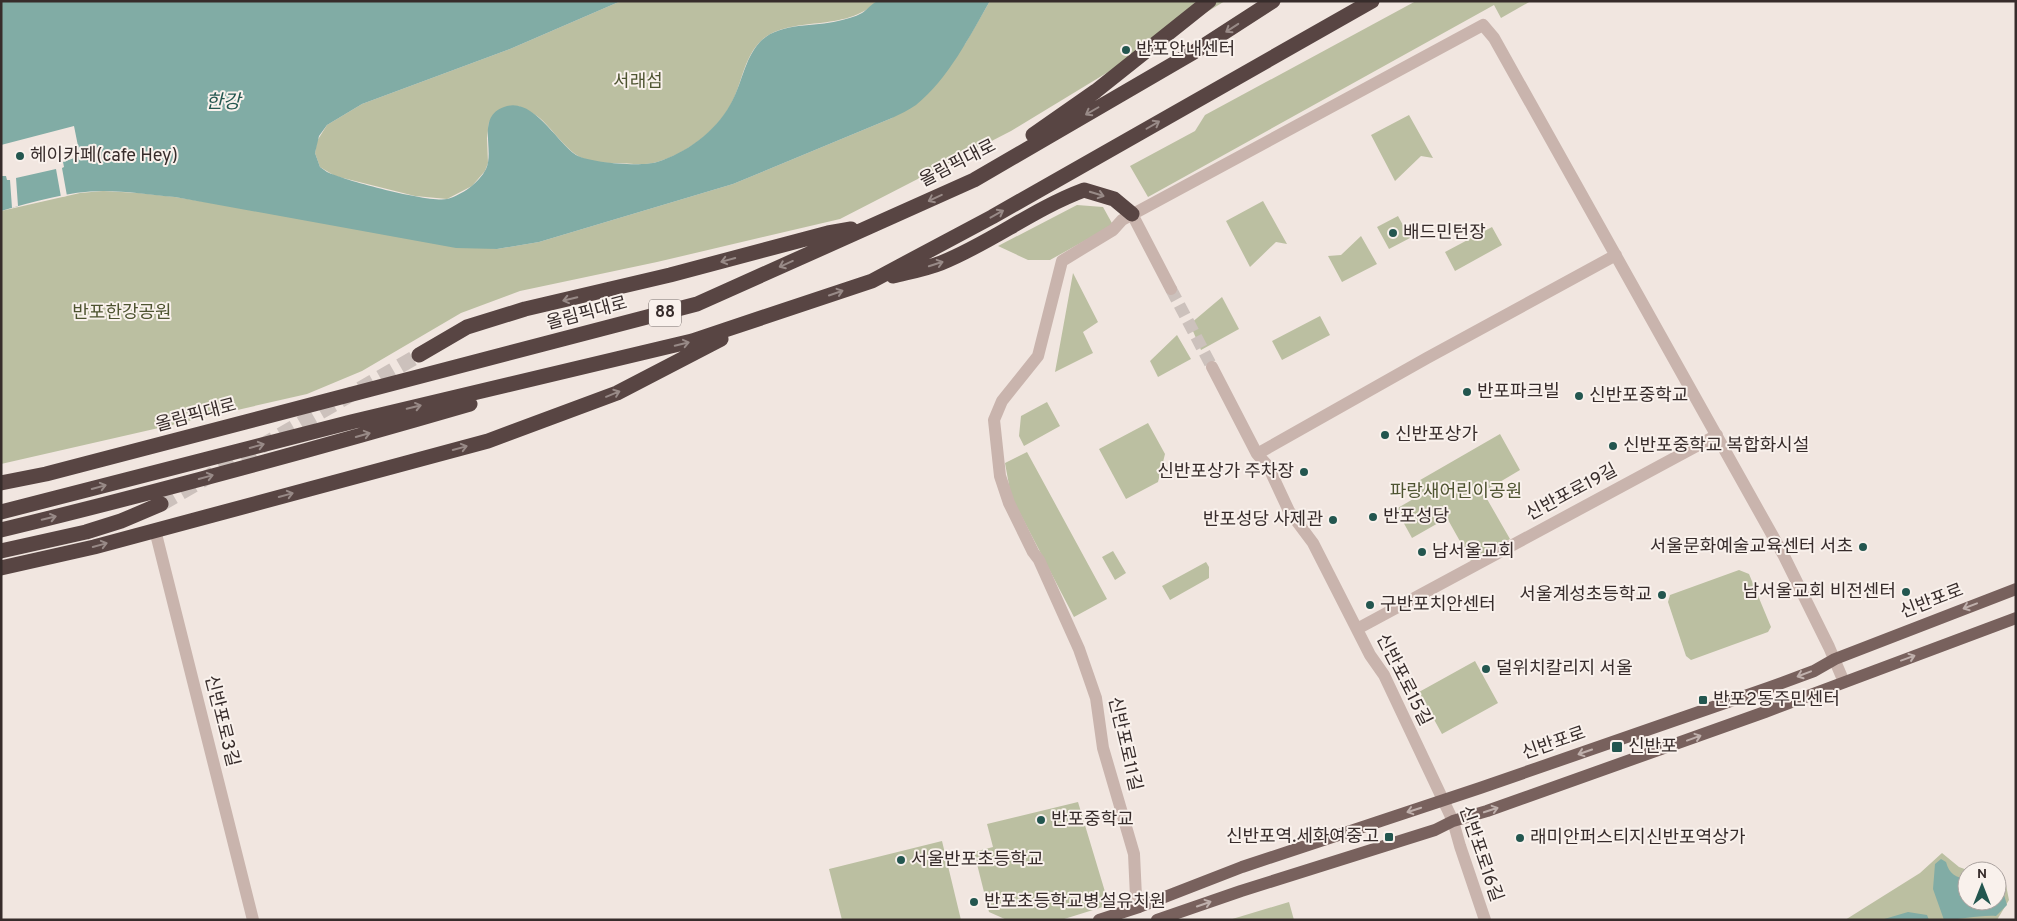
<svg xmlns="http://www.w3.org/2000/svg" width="2017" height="921" viewBox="0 0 2017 921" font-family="Overpass,'Noto Sans KR',sans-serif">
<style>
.green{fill:#bbbfa1}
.water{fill:#81aca5}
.pier{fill:#f1e6e0}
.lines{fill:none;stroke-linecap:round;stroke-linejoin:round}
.minor-tunnel{stroke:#ccc1bc;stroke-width:12;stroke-dasharray:12 6;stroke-linecap:butt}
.highway-tunnel{stroke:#ccc1bc;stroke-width:15;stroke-dasharray:15 8;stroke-linecap:butt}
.minor{stroke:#c9b4ad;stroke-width:12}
.major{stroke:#78615d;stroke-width:12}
.highway{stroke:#584543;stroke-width:15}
.oneway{stroke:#988a87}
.oneway2{stroke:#bfb0ac}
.poi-dot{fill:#23564f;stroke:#f9f1ec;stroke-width:2}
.labels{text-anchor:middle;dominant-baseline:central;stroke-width:4;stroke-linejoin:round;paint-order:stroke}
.shield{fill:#f9f1ec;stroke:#716765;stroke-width:1}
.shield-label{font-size:16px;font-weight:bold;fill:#372c2b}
.poi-label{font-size:18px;fill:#372c2b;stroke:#f9f1ec;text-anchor:start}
.park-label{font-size:18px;fill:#4e5431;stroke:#f9f1ec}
.street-label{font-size:18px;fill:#372c2b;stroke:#f9f1ec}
.water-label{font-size:19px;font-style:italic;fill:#23564f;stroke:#f9f1ec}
</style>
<rect width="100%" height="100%" fill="#f1e6e0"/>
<!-- green -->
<path class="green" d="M 621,1 L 877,1 C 845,34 789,14 761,41 C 743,58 742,85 730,106 C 715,132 686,154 657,162 C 644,166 628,163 615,163 C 602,163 586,162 575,154 C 563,145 554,132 543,121 C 536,114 527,110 518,106 L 489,122 L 487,138 L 488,163 L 485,171 L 472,186 L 447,199 L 415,196 L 335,176 L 320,167 L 315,153 L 317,141 L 327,125 L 362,104 L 510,49 Z
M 990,1 L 1225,1 L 1011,131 L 840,219 L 657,262 L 520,291 L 461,313 L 362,371 L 307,394 L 1,464 L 1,211 L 80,193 L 103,191 L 139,193 L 175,197 L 497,249 L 539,242 L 733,184 L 892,118 L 965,44 Z
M 1416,1 L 1531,1 L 1501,18 L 1494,5 L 1148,197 L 1130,166 L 1195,131 L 1205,115 Z
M 1409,115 L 1433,158 L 1421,156 L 1395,181 L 1371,135 Z
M 1263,201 L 1287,244 L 1276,242 L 1250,267 L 1226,221 Z
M 1077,205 L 1103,207 L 1113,225 L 1050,260 L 1028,260 L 998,246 Z
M 1398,216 L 1410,238 L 1389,249 L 1377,227 Z
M 1492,227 L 1502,245 L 1455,271 L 1445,252 Z
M 1361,236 L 1377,264 L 1342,282 L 1328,256 L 1341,255 Z
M 1073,273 L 1098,322 L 1083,332 L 1093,353 L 1055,372 Z
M 1222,297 L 1239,329 L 1201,350 L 1190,324 Z
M 1320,316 L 1330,335 L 1282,360 L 1272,341 Z
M 1177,335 L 1191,359 L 1158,377 L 1150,361 Z
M 1047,402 L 1060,426 L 1024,446 L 1019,436 L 1021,416 Z
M 1148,423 L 1165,454 L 1158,482 L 1126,499 L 1099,449 Z
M 1500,434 L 1520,470 L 1483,492 L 1510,539 L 1471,561 L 1447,518 L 1412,538 L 1396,509 L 1415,498 L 1408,487 Z
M 1027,452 L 1107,599 L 1074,617 L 1011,496 L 1005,463 Z
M 1113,551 L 1126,573 L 1115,580 L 1102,557 Z
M 1206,562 L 1209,567 L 1209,578 L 1170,600 L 1162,586 Z
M 1739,570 L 1749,574 L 1771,627 L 1768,632 L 1691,660 L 1686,656 L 1668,602 L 1670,595 Z
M 1475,661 L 1498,703 L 1442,734 L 1419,692 Z
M 1078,802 L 1109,905 L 1061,920 L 1007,920 L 989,912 L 974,852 L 993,847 L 987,824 Z
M 942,841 L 961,920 L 842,920 L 829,869 Z
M 1942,853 L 1959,867 L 1970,871 L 1967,871 L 1967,901 L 1997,901 L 1997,881 L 2006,885 L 2009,900 L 1997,920 L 1845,920 L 1920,873 Z
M 1289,902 L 1294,920 L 1229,920 Z"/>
<!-- water -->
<path class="water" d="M 1,1 L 621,1 L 510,49 L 362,104 L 327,125 L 319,136 L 315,153 L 320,167 L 327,172 C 346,181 430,203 447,199 C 462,195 479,183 486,169 C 495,150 476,117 504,107 C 533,96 556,142 576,155 C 590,163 642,167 657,162 C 686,153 715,132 730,105 C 742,85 744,59 760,42 C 779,22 814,27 838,21 C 846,19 855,17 862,13 C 867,10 873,2 878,1 C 888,0 901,1 911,1 C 937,1 964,1 990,1 C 969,37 949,78 916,105 C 909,110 900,114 892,118 L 733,184 L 539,242 L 497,249 L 456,248 L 175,197 C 151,195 127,191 103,191 C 69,191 33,202 1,211 Z
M 1941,859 L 1946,862 C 1949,874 1956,877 1967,880 L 1967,901 L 1997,901 L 1997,886 L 2002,888 L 2007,905 L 1996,916 C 1978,915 1961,920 1944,920 L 1933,889 L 1935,864 Z
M 1908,912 L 1927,915 L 1929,920 L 1881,920 Z"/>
<!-- pier -->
<path class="pier" d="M 74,126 L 80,156 L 63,162 L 64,167 L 62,168 L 67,196 L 61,197 L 56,169 L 16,178 L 18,206 L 12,208 L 10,180 L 7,180 L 6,176 L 1,176 L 1,145 Z"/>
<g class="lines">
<!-- minor-tunnel -->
<path class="minor-tunnel" d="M 1171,289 L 1212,367"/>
<!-- highway-tunnel -->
<path class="highway-tunnel" d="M 161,504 L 419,355"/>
<!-- minor -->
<path class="minor" d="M 1132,214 L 1171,289
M 1212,367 L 1257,454
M 155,530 L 253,920
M 1357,629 L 1717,435
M 1139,907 L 1136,897 L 1134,854 L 1103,748 L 1096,698 L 1079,649 L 1039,560 L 1033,552 L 1009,503 L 1000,476 L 994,420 L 1002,401 L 1038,356 L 1062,261 L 1113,230 L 1122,220 L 1483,25 L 1494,38 L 1784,556 L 1829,647 L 1844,682
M 1485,920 L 1460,846 L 1453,821 L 1384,675 L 1370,655 L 1313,543 L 1289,511 L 1268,466 L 1257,454 L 1427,358 L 1616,255"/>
<!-- major -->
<path class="major" d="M 1099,920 L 1139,907 L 1242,867 L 1480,788 L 1768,688 L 1814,671 L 1835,659 L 2016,589
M 1157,920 L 1241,891 L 1435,830 L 1453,821 L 1487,811 L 1765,712 L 2016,618"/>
<!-- highway -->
<path class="highway" d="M 1033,135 L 1096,91 L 1209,1
M 893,276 C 909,272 926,269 941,263 C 991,243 1033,209 1084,190 L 1114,199 L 1132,214
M 419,355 L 467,327 L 525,309 L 670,275 L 828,233 L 851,229
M 1,483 L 46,474 L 697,304 L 974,180 L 1194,52 L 1273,1
M 1,512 L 351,422 L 692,341 L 872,281 L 992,217 L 1372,1
M 1,530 C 158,492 315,449 470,404
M 1,551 L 86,532 L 121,521 L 161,504
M 1,568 L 94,547 L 488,441 L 617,393 L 721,339"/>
</g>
<!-- one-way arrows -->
<defs><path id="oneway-shaft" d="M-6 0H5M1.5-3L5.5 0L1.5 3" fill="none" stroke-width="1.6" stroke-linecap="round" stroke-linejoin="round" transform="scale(1.25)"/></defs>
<g class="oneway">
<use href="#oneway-shaft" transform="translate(1232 28) rotate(147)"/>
<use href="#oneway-shaft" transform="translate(1092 111) rotate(150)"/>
<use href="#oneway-shaft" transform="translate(1153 125) rotate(-30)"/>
<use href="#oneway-shaft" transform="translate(1097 194) rotate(17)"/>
<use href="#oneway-shaft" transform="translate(935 198) rotate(155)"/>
<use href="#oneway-shaft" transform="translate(997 214) rotate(-29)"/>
<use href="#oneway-shaft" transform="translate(728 260) rotate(165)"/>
<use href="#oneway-shaft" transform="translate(786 264) rotate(156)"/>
<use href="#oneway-shaft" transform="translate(936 264) rotate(-18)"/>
<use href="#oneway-shaft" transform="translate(836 293) rotate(-19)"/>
<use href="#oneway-shaft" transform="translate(570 299) rotate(167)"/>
<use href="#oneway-shaft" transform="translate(682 344) rotate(-14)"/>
<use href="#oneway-shaft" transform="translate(613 394) rotate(-22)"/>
<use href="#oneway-shaft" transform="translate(414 407) rotate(-13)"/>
<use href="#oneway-shaft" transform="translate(363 435) rotate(-16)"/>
<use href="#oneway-shaft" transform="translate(257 446) rotate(-15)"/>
<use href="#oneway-shaft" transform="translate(460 448) rotate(-15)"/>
<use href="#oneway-shaft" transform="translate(206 477) rotate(-15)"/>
<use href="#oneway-shaft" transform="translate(99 487) rotate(-15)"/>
<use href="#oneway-shaft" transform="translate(286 495) rotate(-15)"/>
<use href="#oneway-shaft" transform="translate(49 518) rotate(-13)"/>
<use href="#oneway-shaft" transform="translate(100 545) rotate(-15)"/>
</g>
<g class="oneway2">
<use href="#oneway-shaft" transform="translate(1970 606) rotate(159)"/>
<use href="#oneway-shaft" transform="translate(1908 658) rotate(-20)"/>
<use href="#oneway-shaft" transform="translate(1804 674) rotate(159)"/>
<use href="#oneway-shaft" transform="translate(1694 738) rotate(-20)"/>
<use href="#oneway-shaft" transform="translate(1585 752) rotate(161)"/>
<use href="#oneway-shaft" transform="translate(1414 810) rotate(162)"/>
<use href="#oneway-shaft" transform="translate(1491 810) rotate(-18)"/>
<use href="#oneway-shaft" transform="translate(1204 904) rotate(-19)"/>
</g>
<!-- markers -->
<g class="poi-dot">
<circle cx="1126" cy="50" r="5"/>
<circle cx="20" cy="156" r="5"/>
<circle cx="1393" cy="233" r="5"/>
<circle cx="1467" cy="392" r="5"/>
<circle cx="1579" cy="396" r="5"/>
<circle cx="1385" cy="435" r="5"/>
<circle cx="1613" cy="446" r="5"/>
<circle cx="1304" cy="472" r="5"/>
<circle cx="1373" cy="517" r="5"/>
<circle cx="1333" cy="520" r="5"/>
<circle cx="1863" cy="547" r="5"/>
<circle cx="1422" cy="552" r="5"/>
<circle cx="1906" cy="592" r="5"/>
<circle cx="1662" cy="595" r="5"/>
<circle cx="1370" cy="605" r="5"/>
<circle cx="1486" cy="669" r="5"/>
<rect x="1698" y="695" width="10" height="10" rx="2.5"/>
<rect x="1611" y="741" width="12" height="12" rx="2.5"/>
<circle cx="1041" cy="820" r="5"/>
<rect x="1384" y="832" width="10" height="10" rx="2.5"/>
<circle cx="1520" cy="838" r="5"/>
<circle cx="901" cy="860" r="5"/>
<circle cx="974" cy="902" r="5"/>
</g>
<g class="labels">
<!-- shield labels -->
<rect class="shield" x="649" y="299.5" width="32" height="27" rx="4"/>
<g class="shield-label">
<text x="665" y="313">88</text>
</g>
<!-- poi labels -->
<g class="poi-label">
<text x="1136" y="50">반포안내센터</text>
<text x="30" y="156">헤이카페(cafe Hey)</text>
<text x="1403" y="233">배드민턴장</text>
<text x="1477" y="392">반포파크빌</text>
<text x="1589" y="396">신반포중학교</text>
<text x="1395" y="435">신반포상가</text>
<text x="1623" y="446">신반포중학교 복합화시설</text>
<text x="1294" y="472" text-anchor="end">신반포상가 주차장</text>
<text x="1383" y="517">반포성당</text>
<text x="1323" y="520" text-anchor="end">반포성당 사제관</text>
<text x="1853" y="547" text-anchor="end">서울문화예술교육센터 서초</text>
<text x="1432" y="552">남서울교회</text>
<text x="1896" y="592" text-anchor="end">남서울교회 비전센터</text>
<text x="1652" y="595" text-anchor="end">서울계성초등학교</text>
<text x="1380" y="605">구반포치안센터</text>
<text x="1496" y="669">덜위치칼리지 서울</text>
<text x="1713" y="700">반포2동주민센터</text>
<text x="1628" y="747">신반포</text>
<text x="1051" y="820">반포중학교</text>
<text x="1379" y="837" text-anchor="end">신반포역.세화여중고</text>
<text x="1530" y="838">래미안퍼스티지신반포역상가</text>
<text x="911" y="860">서울반포초등학교</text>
<text x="984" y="902">반포초등학교병설유치원</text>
</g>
<!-- park labels -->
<g class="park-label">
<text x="638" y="82">서래섬</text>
<text x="122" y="313">반포한강공원</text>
<text x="1456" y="492">파랑새어린이공원</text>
</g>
<!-- street labels -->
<g class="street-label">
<text transform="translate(958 164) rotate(-27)">올림픽대로</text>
<text transform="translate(587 314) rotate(-15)">올림픽대로</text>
<text transform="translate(196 416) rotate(-15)">올림픽대로</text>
<text transform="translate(1572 493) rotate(-28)">신반포로19길</text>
<text transform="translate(1932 602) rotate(-21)">신반포로</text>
<text transform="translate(1403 680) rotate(63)">신반포로15길</text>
<text transform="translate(221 721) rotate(76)">신반포로3길</text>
<text transform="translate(1124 744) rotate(77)">신반포로11길</text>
<text transform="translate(1554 744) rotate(-19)">신반포로</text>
<text transform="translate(1480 854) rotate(71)">신반포로16길</text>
</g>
<!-- water labels -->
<g class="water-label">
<text x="223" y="103">한강</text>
</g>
</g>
<!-- border -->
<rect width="2017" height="921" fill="none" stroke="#372c2b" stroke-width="5"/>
<!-- north arrow -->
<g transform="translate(1982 886)"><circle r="24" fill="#f9f1ec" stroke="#aba29f"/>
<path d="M0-4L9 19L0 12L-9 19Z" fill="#23564f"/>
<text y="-8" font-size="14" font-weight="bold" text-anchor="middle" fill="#372c2b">N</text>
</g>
</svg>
